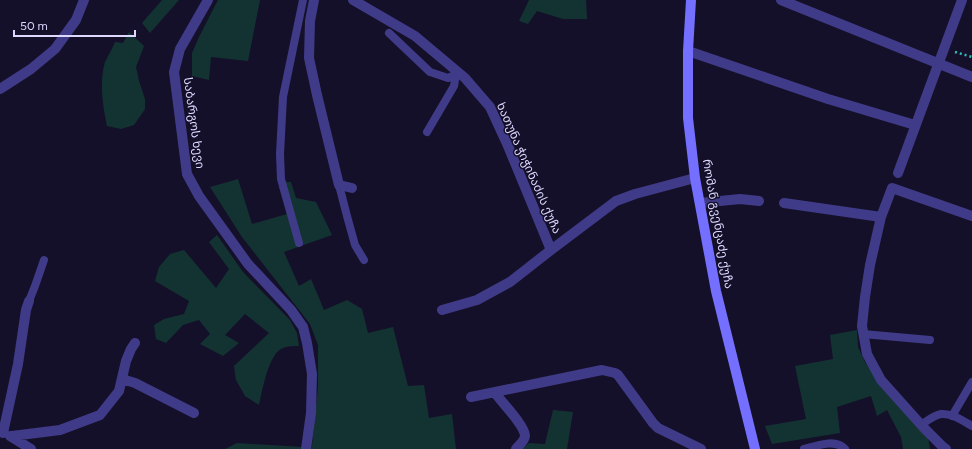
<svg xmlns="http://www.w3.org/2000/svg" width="972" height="449" viewBox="0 0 972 449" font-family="Figtree,'Noto Sans Georgian',sans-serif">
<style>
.green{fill:#133332}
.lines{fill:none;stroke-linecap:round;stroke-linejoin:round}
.path{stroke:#30bbb5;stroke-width:2.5;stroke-dasharray:2 3;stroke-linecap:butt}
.lane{stroke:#403b88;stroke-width:8}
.street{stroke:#403b88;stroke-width:10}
.secondary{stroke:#756fff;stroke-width:10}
.labels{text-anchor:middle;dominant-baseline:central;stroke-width:3;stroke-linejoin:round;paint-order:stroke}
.street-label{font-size:12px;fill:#ddd8ff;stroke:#151029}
</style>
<rect width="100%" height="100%" fill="#151029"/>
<!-- green -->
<path class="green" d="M 162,0 L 179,0 L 150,33 L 142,23 Z
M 218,0 L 260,0 L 248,61 L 211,57 L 209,80 L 192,76 L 192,53 L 199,37 Z
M 529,0 L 586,0 L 587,19 L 563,19 L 537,11 L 528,24 L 519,21 Z
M 129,32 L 144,46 L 136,67 L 139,81 L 145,99 L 145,109 L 134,125 L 121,129 L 107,126 C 103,107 99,82 105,62 C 108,56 112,49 115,42 L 123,43 Z
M 238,179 L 252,224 L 287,214 L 279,187 L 286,182 L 291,182 L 296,198 L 316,202 L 332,235 L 284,252 L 299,286 L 311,279 L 324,310 L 347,300 L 362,309 L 368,333 L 393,327 L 408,386 L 424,385 L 429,418 L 452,414 L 456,449 L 311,449 L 312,446 L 318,387 L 318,345 L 310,324 L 242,237 L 210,187 Z
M 217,235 L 243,272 L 290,320 L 297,333 L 299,346 C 294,346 288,346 283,348 C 269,352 262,391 259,405 L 245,396 L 236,380 L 234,366 L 269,333 L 245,314 L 225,335 L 239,343 L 223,356 L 200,344 L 210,334 L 199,320 L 183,325 L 166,343 L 156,339 L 154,325 L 164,319 L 184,314 L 189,301 L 155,281 L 159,267 L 170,254 L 184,250 L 216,288 L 229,269 L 209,242 Z
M 857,330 L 858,347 L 865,362 L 894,400 L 928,437 L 930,449 L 903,449 L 901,437 L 887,410 L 877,416 L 871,396 L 837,407 L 840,433 L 772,444 L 765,426 L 806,419 L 795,366 L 833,359 L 830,335 Z
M 553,410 L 573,412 L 567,449 L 522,449 L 529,443 L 545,444 Z
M 237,443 L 303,447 L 303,449 L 225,449 Z"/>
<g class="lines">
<!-- path -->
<path class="path" d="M 955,52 L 972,57"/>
<!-- lane -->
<path class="lane" d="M 389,33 L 430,72 L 448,78 L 459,73
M 427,132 L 454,86 L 455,80 L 455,75
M 339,185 L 347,216 L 355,245 L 364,260
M 299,243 L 281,179 L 280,154 L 283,97 L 303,0
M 29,301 L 35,286 L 44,260
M 863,334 L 930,340
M 952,416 L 972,382
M 921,425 C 927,421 934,415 941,414 C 952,413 963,421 972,426
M 804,449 C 816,446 835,438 845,449"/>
<!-- street -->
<path class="street" d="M 208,0 L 180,49 L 174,72 L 187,174 L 199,196 L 248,264 L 291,310 L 303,327 L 307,343 L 312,374 L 311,413 L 306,449
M 314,0 L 310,21 L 309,58 L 317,95 L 339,185 L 352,188
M 353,0 L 415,36 L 465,78 L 490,107 L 508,146 L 551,250 L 616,201 L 635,194 L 695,178
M 781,0 L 972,77
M 688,51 L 828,99 L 915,125
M 0,89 L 31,69 L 55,49 L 76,20 L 84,0
M 898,173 L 962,0
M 700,203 L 740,199 L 759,201
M 784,203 L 881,217
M 442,310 L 477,300 L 510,282 L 551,250
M 122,379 L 135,383 L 194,413
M 495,393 C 501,401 525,426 525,436 C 524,442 519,445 516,449
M 471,397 L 602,370 L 615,373 L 618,375 L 653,423 L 658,428 L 701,449
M 3,433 L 18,364 L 26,310 L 29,301
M 10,436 L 31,449
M 12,436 L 60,430 L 100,415 L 119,391 L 126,361 L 131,349 L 135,343
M 946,449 L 942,446 L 924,428 L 881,380 L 867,354 L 862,326 L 865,297 L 870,265 L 881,217 L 892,188 L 972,216"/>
<!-- secondary -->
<path class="secondary" d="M 691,0 L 688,51 L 688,118 L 695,178 L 716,291 L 755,449"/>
</g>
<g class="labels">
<!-- street labels -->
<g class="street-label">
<text transform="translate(194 123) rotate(82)">საბარგოს ხევი</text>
<text transform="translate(529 168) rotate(66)">ხათუნა ჭიჭინაძის ქუჩა</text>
<text transform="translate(718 224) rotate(80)">რომან გვენცაძე ქუჩა</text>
</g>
</g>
<!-- scale -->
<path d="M14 30v6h121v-6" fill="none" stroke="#ddd8ff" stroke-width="2"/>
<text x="20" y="30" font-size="12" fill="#ddd8ff" stroke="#151029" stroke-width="3" paint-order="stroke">50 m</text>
</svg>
